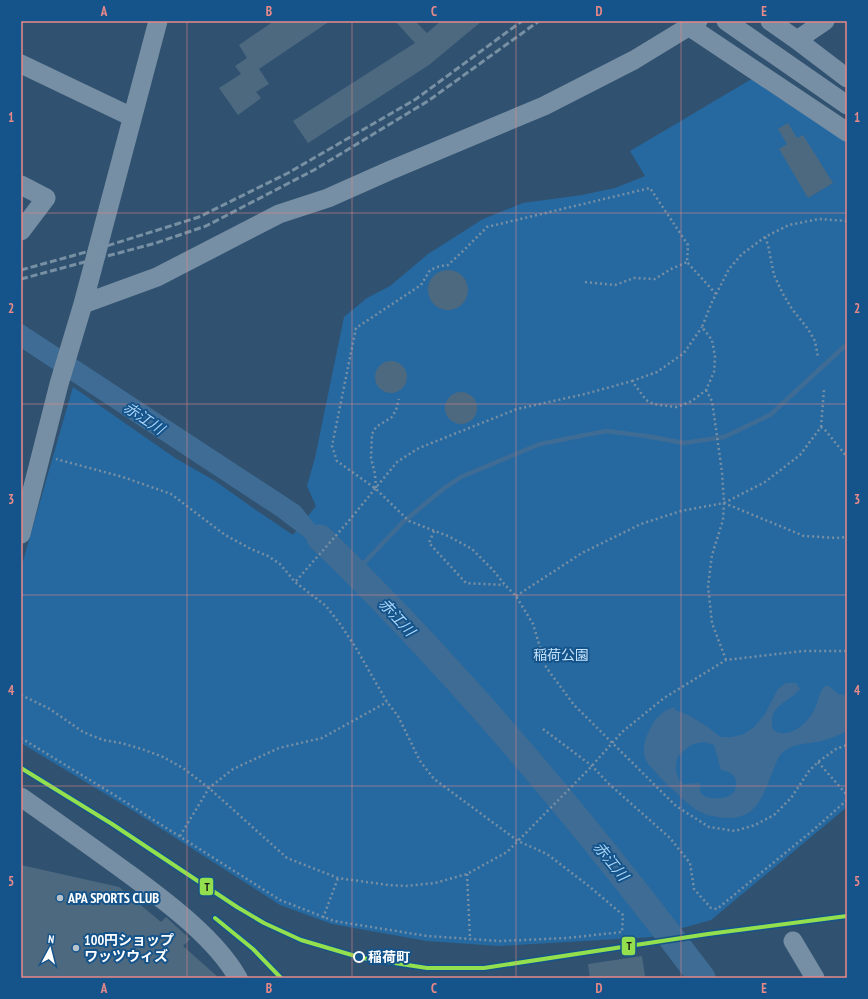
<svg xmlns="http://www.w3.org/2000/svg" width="868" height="999" viewBox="0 0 868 999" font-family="'PT Sans Narrow','Noto Sans JP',sans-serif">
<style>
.green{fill:#2669a0}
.water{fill:#3f6c94;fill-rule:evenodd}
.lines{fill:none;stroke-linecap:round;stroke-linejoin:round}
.stream{stroke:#3f6c94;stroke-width:4.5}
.river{stroke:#3f6c94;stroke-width:27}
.building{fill:#4d6980}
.path{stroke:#778fa4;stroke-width:2.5;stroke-dasharray:2 3;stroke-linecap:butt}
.minor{stroke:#778fa4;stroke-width:19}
.rail{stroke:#7890a3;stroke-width:3;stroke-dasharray:7 3;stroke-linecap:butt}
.rail-1-casing{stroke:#15548b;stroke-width:7}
.rail-1{stroke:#93df4e;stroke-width:4}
.grid{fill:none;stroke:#e88989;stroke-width:1;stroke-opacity:0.55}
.poi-dot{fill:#b7c2cd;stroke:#15548b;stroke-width:1.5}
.stop-dot{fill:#15548b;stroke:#fff;stroke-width:2}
.labels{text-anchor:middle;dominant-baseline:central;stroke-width:4;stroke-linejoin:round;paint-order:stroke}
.park-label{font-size:14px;fill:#c4e2fb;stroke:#15548b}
.poi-label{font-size:14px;font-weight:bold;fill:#fff;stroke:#15548b;text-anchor:start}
.stop-label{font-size:14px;font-weight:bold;fill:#fff;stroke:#15548b;text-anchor:start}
.water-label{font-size:15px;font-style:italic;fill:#a9d4f7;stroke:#15548b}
.line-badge{stroke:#15548b;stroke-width:1.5}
.pale-badge-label{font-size:11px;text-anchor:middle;font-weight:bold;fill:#111}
.neatline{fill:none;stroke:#e88989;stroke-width:1.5}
.grid-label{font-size:13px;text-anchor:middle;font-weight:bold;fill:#e88989}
</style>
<rect width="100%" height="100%" fill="#305270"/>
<!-- green -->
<path class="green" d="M 758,79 L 847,141 L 847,807 L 711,920 L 651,937 L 499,946 L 427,941 L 332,924 L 280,905 L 132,810 L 21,743 L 21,568 L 73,387 L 175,458 L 215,481 L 253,508 L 293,535 L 316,506 L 307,486 L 315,458 L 344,317 L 367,298 L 390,286 L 428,254 L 483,219 L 523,203 L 582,195 L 615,188 L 645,176 L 630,151 L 750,80 Z"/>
<!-- water -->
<path class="water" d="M 21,323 L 300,506 L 359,579 L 278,517 L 21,348 Z
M 786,683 L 796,683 L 800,689 C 791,701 773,704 772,720 C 772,726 772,728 776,732 C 793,738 810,721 816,706 C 819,699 819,692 825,686 L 829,686 L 838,694 L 847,695 L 847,731 C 839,735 830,739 821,741 C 809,744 791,743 781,754 C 777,758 775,767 772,773 C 760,806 751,824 712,816 C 706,815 700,812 695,809 C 687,804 648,767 646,760 C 641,748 646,736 652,725 C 657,716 665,709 675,707 L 675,710 L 688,715 L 708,727 L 720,737 L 732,737 L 744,734 L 754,727 L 765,714 L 778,689 ZM 704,742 L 714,745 L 721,770 C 724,771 728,771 730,773 C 739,778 738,792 729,796 C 724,799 708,799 704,796 C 700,793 699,788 700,784 L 698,783 L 684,784 C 675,779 674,763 679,755 C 681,753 684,751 686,749 C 690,744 698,743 704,742 Z"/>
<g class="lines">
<!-- stream -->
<path class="stream" d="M 357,573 L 364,563 L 402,523 L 443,489 L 461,477 L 540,444 L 606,431 L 646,436 L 684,443 L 724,437 L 770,415 L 847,344"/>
<!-- river -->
<path class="river" d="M 320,538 C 376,591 428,647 479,704 C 557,792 631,884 702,978"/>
</g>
<!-- building -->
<path class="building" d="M 274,21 L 330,21 L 259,69 L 269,84 L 256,92 L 261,98 L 238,115 L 219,88 L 241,74 L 235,66 L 247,58 L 239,45 Z
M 395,21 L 415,21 L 427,33 L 441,21 L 482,21 L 429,65 L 308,143 L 293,121 L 415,43 Z
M 788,123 L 797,138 L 803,135 L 833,183 L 808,198 L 779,149 L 787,144 L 778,129 Z
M428 290a20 20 0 1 1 40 0a20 20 0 1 1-40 0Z
M375 377a16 16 0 1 1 32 0a16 16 0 1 1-32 0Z
M445 408a16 16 0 1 1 32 0a16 16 0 1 1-32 0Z
M 21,865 L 119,887 L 161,922 L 166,917 L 190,939 L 183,946 L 219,978 L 21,978 Z
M 642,956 L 645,976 L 631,978 L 590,978 L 588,964 Z"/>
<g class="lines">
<!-- path -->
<path class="path" d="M 765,237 L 768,245 L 774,275 L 783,294 L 792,309 L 808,329 L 815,341 L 818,357
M 585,282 L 615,285 L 634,278 L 655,279 L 671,269 L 687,262
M 716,294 L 687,262 L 688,245 L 650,188 L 487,227 L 463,251 L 448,265 L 440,266 L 430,270 L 421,285 L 356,328 L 332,446 L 337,461 L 376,489 L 409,521 L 448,536 L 472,549 L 493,570 L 505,585 L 516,596 L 533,624 L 546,667 L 574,705 L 676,806 L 709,827 L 735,831 L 755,825 L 774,815 L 791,798 L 809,771 L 818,762 L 836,749 L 847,745
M 632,381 L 657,372 L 684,353 L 702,327
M 706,390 L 712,401 L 722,472 L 724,503 L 723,520 L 712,555 L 708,586 L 712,623 L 726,660
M 821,427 L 824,389
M 376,488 L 375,474 L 371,458 L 372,434 L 376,427 L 392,417 L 396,410 L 399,399
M 724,503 L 765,482 L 800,455 L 821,427 L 826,431 L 847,457
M 434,531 L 429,543 L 466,583 L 504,585
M 296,581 L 347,523 L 397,462 L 419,448 L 517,409 L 585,394 L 632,381 L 646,400 L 653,404 L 677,407 L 692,401 L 706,390 L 714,372 L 715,357 L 712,340 L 702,327 L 712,302 L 729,269 L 742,254 L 765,237 L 789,225 L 819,219 L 847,221
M 516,596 L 582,553 L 641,524 L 681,511 L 724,503 L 804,536 L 837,538 L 847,537
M 21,695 L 50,709 L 83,732 L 103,740 L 121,743 L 142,749 L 163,757 L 183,768 L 209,788 L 287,858 L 338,878 L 388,885 L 405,886 L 435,883 L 467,874 L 507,852 L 589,769 L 622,732 L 664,698 L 726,660 L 803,651 L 847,651
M 543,729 L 592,766 L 609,784 L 670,838 L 690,863 L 694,889 L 711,908 L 717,909 L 812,831 L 847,800
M 21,738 L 108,791 L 280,900 L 334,921 L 427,936 L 500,941 L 567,938 L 622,932 L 623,915 L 590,887 L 547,854 L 518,841 L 434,779 L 420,761 L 398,716 L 387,702 L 356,648 L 340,624 L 326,606 L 295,582 L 280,564 L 268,556 L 251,549 L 225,535 L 171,494 L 123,477 L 56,459
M 818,762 L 847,795
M 180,836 L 209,788 L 233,769 L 279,748 L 322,738 L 387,702
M 467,874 L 470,939
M 323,918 L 338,878"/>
<!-- minor -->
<path class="minor" d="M 726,21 L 847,105
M 770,21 L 797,40 L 825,21
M 690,27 L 847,132
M 797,40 L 847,78
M 21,64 L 132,117
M 21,185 L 46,198 L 21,231
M 83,304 L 157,277 L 279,214 L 328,198 L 391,170 L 544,106 L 634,60 L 698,21
M 21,534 L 59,384 L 83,304 L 158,21
M 21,797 C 58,823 96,850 133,877 C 168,903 216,939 238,978
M 793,941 L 815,978"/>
<!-- rail -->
<path class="rail" d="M 21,270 L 97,249 L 199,217 L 288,173 L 416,99 L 522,21
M 21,279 L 156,243 L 206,226 L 314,170 L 428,101 L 539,21"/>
<!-- rail-1 casing -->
<g class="rail-1-casing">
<path id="rail-1" d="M 21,768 L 112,824 L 237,907 L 264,923 L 301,940 L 362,958 L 427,968 L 484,968 L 708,934 L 847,916
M 215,918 L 253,949 L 281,978"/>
</g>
<!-- rail-1 -->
<use href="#rail-1" class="rail-1"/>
</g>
<!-- grid -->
<path class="grid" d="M 187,21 L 187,978M 352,21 L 352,978M 516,21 L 516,978M 681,21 L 681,978M 21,213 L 847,213M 21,404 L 847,404M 21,595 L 847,595M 21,786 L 847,786"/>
<!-- markers -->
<g class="poi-dot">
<circle cx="60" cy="898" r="4"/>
<circle cx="76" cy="948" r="4"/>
</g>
<circle class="stop-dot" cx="359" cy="957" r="5"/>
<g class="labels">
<!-- park labels -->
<g class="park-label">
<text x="561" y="655">稲荷公園</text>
</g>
<!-- poi labels -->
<g class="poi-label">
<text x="68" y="898">APA SPORTS CLUB</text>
<text x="84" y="940">100円ショップ<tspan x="84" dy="16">ワッツウィズ</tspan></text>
</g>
<!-- stop labels -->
<g class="stop-label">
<text x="368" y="957">稲荷町</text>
</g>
<!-- water labels -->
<g class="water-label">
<text transform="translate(144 418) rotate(34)">赤江川</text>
<text transform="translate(397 617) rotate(47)">赤江川</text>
<text transform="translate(611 861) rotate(51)">赤江川</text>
</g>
</g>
<g class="line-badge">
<rect x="199" y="877" width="15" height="19" rx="4" fill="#93df4e"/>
<rect x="621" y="936" width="15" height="20" rx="4" fill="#93df4e"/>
</g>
<g class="pale-badge-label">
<text x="207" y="891">T</text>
<text x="629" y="950">T</text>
</g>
<!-- border -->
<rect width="868" height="999" fill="none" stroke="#15548b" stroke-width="44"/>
<!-- north arrow -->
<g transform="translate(50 949) rotate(7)" stroke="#15548b" stroke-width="3" paint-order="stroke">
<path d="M0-3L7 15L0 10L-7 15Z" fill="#ffffff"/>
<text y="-6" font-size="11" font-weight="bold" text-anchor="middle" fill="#ffffff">N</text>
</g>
<rect x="22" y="22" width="824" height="955" class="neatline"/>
<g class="grid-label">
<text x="104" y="16">A</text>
<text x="269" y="16">B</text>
<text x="434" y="16">C</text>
<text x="599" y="16">D</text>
<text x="764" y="16">E</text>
<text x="11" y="122">1</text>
<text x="857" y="122">1</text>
<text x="11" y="313">2</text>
<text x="857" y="313">2</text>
<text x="11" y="504">3</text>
<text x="857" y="504">3</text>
<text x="11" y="695">4</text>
<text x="857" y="695">4</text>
<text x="11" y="886">5</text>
<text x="857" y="886">5</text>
<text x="104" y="993">A</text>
<text x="269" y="993">B</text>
<text x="434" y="993">C</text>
<text x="599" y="993">D</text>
<text x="764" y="993">E</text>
</g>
</svg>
